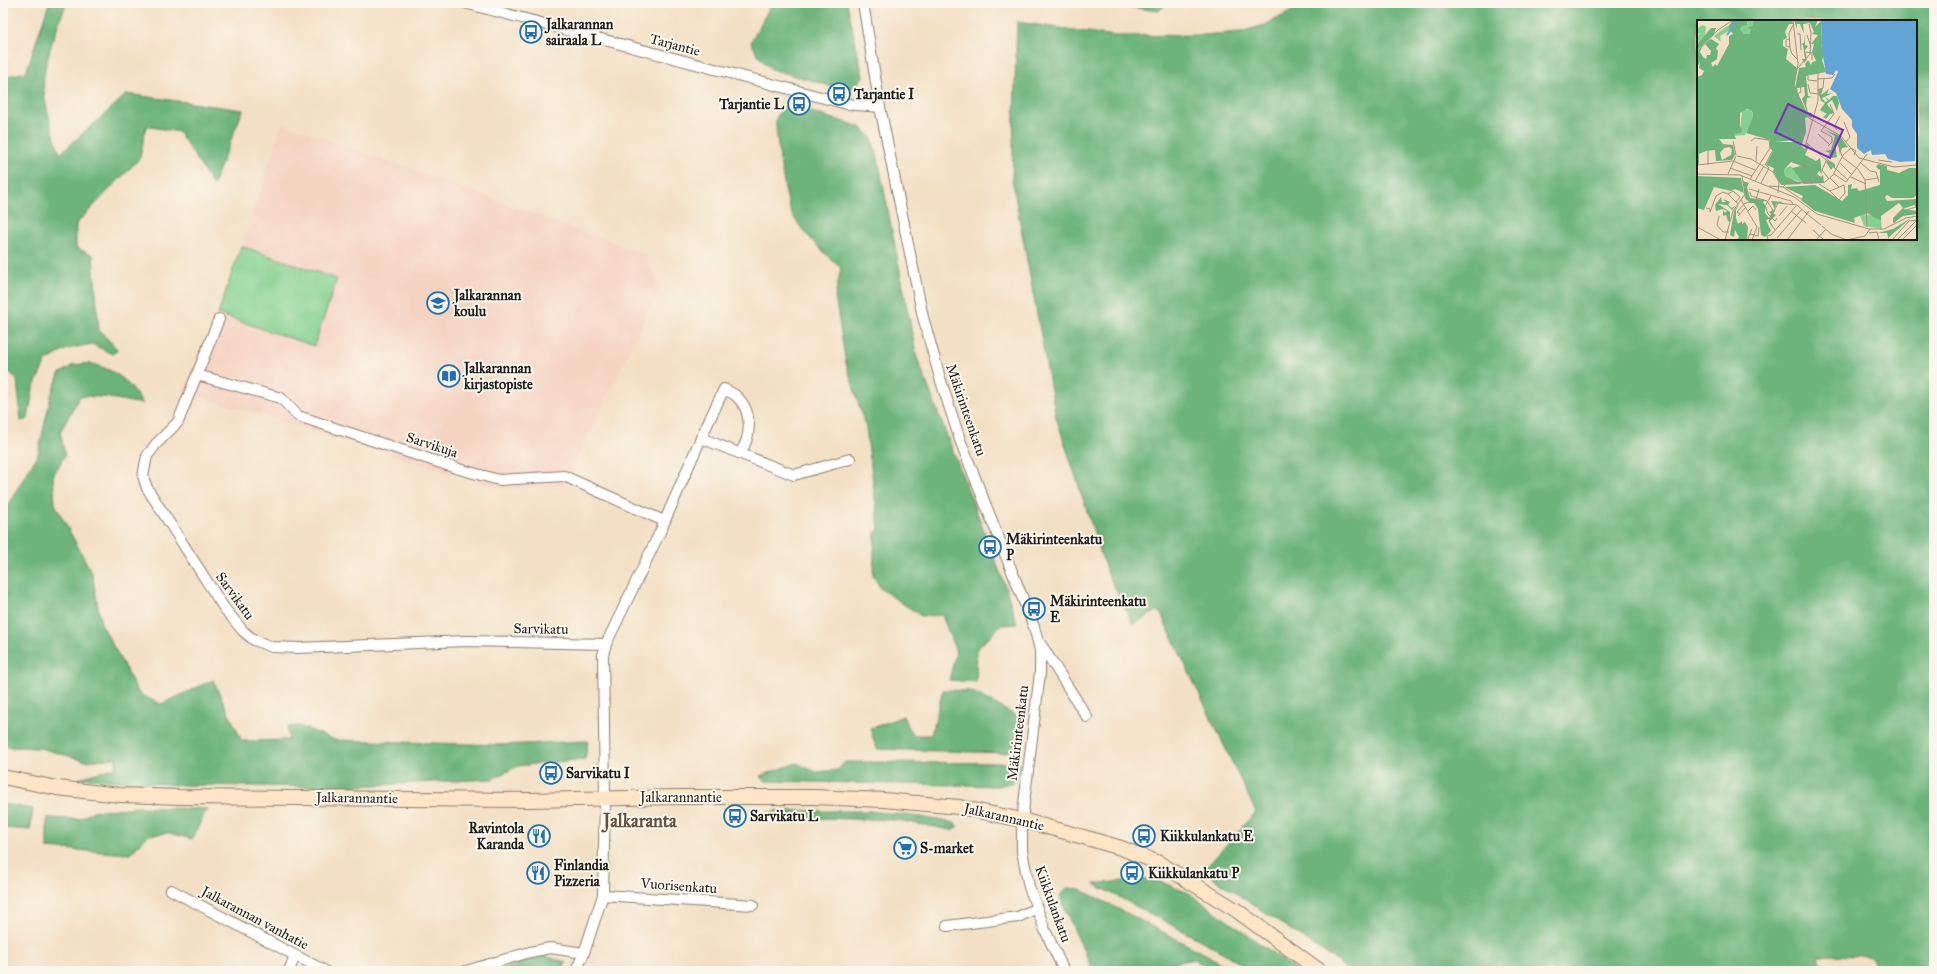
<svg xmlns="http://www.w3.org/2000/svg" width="1937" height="974" viewBox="0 0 1937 974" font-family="'IM FELL Great Primer',serif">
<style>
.built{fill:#f5d3c1}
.green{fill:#85d290;stroke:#507756}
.forest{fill:#6cb47a;stroke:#44684b;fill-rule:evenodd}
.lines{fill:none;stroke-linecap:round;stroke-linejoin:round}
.street-casing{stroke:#887e70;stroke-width:12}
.secondary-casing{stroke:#887e70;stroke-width:16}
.street{stroke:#fff;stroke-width:10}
.secondary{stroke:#fee5c5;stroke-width:14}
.labels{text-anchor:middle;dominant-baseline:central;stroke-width:4;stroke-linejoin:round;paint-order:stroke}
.poi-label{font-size:14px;font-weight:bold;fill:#1c1c1c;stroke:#fbf7ec;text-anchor:start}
.street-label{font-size:14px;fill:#1c1c1c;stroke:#fbf7ec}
.district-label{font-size:18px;font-weight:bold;fill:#655042;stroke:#fbf7ec}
.inset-river{fill:none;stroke:#63a4d7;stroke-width:2}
.inset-road{fill:none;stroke:#9d9281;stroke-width:1}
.view{fill:#7b2cbf;fill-opacity:0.15;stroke:#7b2cbf;stroke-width:2}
.inset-edge{fill:none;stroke:#1c1c1c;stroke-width:2}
</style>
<rect width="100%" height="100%" fill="#fbf7ec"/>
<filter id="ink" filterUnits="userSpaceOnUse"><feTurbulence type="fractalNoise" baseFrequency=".025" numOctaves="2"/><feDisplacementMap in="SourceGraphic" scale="8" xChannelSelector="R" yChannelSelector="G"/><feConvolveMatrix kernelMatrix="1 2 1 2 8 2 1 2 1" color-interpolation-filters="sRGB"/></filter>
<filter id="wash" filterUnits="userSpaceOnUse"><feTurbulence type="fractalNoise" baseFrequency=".012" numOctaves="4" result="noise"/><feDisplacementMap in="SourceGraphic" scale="16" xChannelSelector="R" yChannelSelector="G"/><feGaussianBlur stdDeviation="0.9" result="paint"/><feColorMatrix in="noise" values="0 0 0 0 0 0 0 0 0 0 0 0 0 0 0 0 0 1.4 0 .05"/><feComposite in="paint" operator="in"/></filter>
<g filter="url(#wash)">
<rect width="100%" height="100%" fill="#f3e0c4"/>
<!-- built -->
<path class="built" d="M 282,123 L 645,254 L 660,287 L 564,486 L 502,489 L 182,391 L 219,319 Z"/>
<!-- green -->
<path class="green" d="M 241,246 L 337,279 L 314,346 L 218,314 Z"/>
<!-- forest -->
<path class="forest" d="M 49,3 L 67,3 C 58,23 47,54 44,76 C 41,97 54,134 60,154 L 127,94 L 243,110 L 213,185 L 179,132 L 146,126 L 140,158 L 76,224 L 76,248 L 93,255 L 99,330 L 118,350 L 112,354 L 92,344 L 67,349 L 46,361 L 33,389 L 28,419 L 21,421 L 17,379 L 3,366 L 3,77 L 26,72 Z
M 772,3 L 847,3 L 863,77 L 853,88 L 834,87 L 771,69 L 759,57 L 751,42 Z
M 1100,3 L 1169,3 L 1158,11 Z
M 1307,3 L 1934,3 L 1934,971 L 1871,971 L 1876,965 L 1869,956 L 1818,955 L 1820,962 L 1835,968 L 1836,971 L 1348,971 L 1337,961 L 1203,871 L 1256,812 L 1159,610 L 1133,624 L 1107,572 L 1056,417 L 1012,179 L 1017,22 L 1116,36 L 1203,35 L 1240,32 L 1265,25 ZM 1698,21 L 1916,21 L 1916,239 L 1698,239 Z
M 787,105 L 861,127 L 871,137 L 877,154 L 917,358 L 1006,588 L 1017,624 L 1001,625 L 977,649 L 976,682 L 949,680 L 956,652 L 942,615 L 921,616 L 881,589 L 873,575 L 875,533 L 879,529 L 866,428 L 846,363 L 835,297 L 841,268 C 826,255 804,234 793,216 C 786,205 775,134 776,120 C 777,114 783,109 787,105 Z
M 90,363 C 118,371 127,380 143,404 L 104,397 L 80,396 L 60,432 L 65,455 L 53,476 L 55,504 L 92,573 L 101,623 L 139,694 L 161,704 L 213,680 L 242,741 L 289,740 L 287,727 L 300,726 L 335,740 L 500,745 L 588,741 L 585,759 L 518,766 L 492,779 L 336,787 L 176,785 L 80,778 L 116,767 L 116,758 L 86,761 L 40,748 L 8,747 L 3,743 L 3,513 L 38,454 L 51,395 L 59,374 L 73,365 Z
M 943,690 L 971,691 L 1022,719 L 1018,748 L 1004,753 L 877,749 L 870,729 L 903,716 L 913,735 L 931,735 Z
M 845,762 L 1021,763 L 1017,781 L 999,786 L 766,781 L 760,776 L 797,763 L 816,772 L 838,770 Z
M 3,804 L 33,809 L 30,830 L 3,828 Z
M 139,807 L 207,809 L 192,839 L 168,833 L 149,835 L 130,854 L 47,848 L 47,818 L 80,819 L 93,811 Z
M 775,811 L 870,811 L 921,817 L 955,823 L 958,827 L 951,830 L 897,820 L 767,817 L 765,813 Z
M 1142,879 L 1161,882 L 1189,893 L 1298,971 L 1251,971 L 1219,950 L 1094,884 Z
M 1067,888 L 1080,889 L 1209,956 L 1230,971 L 1205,971 L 1206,969 L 1195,959 L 1147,967 L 1143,971 L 1093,971 L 1062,903 L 1060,895 Z
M 544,956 L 566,962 L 563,971 L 496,971 Z"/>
</g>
<g filter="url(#ink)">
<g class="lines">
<!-- street casing -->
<g class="street-casing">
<path id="street" d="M 465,3 L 847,104 L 880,107
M 863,3 L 880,107 L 923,317 L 940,378 L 960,440 L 1034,627 L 1040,650 L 1040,673 L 1022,820 L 1022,851 L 1029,887 L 1045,930 L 1064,971
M 219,319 L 178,422 L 156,444 L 147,456 L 143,476 L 147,488 L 224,608 L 243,631 L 254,640 L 272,647 L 298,648 L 466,641 L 606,644 L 603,655 L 605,798 L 603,895 L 584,953 L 576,971
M 197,375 L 281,398 L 298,416 L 459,469 L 499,480 L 564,476 L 664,521
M 701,438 L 794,475 L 850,459
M 1040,643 L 1087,717
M 606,644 L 660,532 L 701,438 L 724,389 C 727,391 732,393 735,395 C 753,410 752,436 740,453
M 171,890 L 325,971
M 603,895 L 753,905
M 947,926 L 1018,917 L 1037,908
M 289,971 L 295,955
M 466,971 L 530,952 L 550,948 L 584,953"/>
</g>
<!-- secondary casing -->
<g class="secondary-casing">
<path id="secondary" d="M 3,777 L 57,788 L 120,795 L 180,797 L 528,800 L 677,797 L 813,797 L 884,800 L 959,807 L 1022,820 L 1087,838 L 1121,848 L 1159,863 L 1236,910 L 1320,971"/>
</g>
<!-- street -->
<use href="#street" class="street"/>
<!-- secondary -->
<use href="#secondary" class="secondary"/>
</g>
</g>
<!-- icons -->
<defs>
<g id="bus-ring" transform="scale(1.15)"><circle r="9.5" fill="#fbf7ec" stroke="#1f6fb2" stroke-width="1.5"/><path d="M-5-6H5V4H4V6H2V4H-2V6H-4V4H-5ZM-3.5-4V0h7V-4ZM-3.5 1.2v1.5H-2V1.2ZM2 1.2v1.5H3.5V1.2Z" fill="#1f6fb2"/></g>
<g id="school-ring" transform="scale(1.15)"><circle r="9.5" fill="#fbf7ec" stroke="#1f6fb2" stroke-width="1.5"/><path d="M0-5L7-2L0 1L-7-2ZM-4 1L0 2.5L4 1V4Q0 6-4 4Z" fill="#1f6fb2"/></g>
<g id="library-ring" transform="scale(1.15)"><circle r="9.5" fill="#fbf7ec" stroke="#1f6fb2" stroke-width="1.5"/><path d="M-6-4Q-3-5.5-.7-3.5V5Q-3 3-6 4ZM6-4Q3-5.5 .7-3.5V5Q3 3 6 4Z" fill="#1f6fb2"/></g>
<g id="restaurant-ring" transform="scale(1.15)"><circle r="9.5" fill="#fbf7ec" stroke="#1f6fb2" stroke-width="1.5"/><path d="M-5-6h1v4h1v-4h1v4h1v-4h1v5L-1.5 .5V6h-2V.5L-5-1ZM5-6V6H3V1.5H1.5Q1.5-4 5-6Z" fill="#1f6fb2"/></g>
<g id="supermarket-ring" transform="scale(1.15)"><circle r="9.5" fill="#fbf7ec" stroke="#1f6fb2" stroke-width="1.5"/><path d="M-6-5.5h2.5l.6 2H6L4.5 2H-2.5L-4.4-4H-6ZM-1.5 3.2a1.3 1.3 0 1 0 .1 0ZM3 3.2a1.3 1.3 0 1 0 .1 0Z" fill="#1f6fb2"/></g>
</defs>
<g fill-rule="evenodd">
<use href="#bus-ring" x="531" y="32"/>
<use href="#bus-ring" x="839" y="94"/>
<use href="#bus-ring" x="799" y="104"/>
<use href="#school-ring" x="438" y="303"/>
<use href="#library-ring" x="449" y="376"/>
<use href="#bus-ring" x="990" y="547"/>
<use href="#bus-ring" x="1034" y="609"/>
<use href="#bus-ring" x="551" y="773"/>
<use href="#bus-ring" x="735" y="816"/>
<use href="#restaurant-ring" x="539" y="836"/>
<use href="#bus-ring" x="1144" y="836"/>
<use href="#supermarket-ring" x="905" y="848"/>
<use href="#restaurant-ring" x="538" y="873"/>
<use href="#bus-ring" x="1132" y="873"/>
</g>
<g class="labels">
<!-- poi labels -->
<g class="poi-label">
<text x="546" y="24">Jalkarannan<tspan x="546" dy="16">sairaala L</tspan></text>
<text x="854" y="94">Tarjantie I</text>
<text x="784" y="104" text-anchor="end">Tarjantie L</text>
<text x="454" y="295">Jalkarannan<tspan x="454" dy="16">koulu</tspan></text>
<text x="464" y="368">Jalkarannan<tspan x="464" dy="16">kirjastopiste</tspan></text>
<text x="1006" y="539">Mäkirinteenkatu<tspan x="1006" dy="16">P</tspan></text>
<text x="1050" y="601">Mäkirinteenkatu<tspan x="1050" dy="16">E</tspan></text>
<text x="566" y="773">Sarvikatu I</text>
<text x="750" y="816">Sarvikatu L</text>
<text x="524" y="828" text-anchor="end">Ravintola<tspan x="524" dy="16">Karanda</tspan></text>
<text x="1160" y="836">Kiikkulankatu E</text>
<text x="920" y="848">S-market</text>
<text x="554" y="865">Finlandia<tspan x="554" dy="16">Pizzeria</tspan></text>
<text x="1148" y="873">Kiikkulankatu P</text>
</g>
<!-- street labels -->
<g class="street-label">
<text transform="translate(675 45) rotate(15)">Tarjantie</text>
<text transform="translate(966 410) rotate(71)">Mäkirinteenkatu</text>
<text transform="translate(432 445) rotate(18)">Sarvikuja</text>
<text transform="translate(235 596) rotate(54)">Sarvikatu</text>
<text transform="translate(541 629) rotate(1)">Sarvikatu</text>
<text transform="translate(1018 733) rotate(-83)">Mäkirinteenkatu</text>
<text x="681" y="797">Jalkarannantie</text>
<text transform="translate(357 798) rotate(1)">Jalkarannantie</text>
<text transform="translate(1004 817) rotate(13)">Jalkarannantie</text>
<text transform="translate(679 886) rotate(4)">Vuorisenkatu</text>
<text transform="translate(1053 904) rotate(70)">Kiikkulankatu</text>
<text transform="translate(255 918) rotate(28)">Jalkarannan vanhatie</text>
</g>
<!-- district labels -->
<g class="district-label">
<text x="640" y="821">Jalkaranta</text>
</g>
</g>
<!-- overview -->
<g transform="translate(1697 20)">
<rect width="220" height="220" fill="#f3e0c4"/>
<path d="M 51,0 L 57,0 L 55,6 L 50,7 L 54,10 L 52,14 L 47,14 L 43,9 L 44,6 L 51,4 ZM 6,5 L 9,7 L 8,15 L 0,23 L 0,16 L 4,13 L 0,14 L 0,8 ZM 30,6 L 34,10 L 23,16 L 24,22 L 17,16 ZM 45,90 L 54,90 L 56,96 L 48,115 L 37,116 L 37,113 L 43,112 ZM 93,146 L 98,149 L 107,164 L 88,156 L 87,150 ZM 162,193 L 177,196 L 184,201 L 185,209 L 167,206 Z" fill="#85d290"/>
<path d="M 36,0 L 51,0 L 50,5 L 45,6 L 43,9 L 47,14 L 52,14 L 54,10 L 50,7 L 55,6 L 57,0 L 95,0 L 96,4 L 92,4 L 88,12 L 90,18 L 86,20 L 86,26 L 91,29 L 89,39 L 100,48 L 97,65 L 111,97 L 108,98 L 109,112 L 105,124 L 98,120 L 78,122 L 100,122 L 108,129 L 110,124 L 112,126 L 108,135 L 119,141 L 123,138 L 125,154 L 122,151 L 120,154 L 124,157 L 126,155 L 127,163 L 107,164 L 95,148 L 104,146 L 94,142 L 87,150 L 88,156 L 105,164 L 84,165 L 76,151 L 77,148 L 69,145 L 76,131 L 73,128 L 73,120 L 49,113 L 56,96 L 55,91 L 50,89 L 43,93 L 43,107 L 45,109 L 44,113 L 37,114 L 39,119 L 22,119 L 26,124 L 36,125 L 38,135 L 35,140 L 19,141 L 18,130 L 9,131 L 2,134 L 2,143 L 0,145 L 0,57 L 5,55 L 7,51 L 2,48 L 3,42 L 0,47 L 0,33 L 5,27 L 3,32 L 6,37 L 9,39 L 10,35 L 13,35 L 14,31 L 8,24 L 14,19 L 22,24 L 19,28 L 21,31 L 20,39 L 14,43 L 16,47 L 18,44 L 20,46 L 32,24 L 32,16 L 36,14 L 31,7 ZM 32,127 L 35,129 L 34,135 L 25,140 L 23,133 L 27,128 ZM 97,0 L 121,0 L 118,7 L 125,0 L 124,24 L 127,36 L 125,40 L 129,52 L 109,56 L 111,76 L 115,77 L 110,78 L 109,85 L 111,92 L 115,93 L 115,98 L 112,97 L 105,79 L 108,75 L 107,67 L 100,68 L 101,72 L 98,68 L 102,48 L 109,47 L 108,44 L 111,40 L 114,45 L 115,42 L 119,41 L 115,32 L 117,24 L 114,24 L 121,15 L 115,14 L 117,12 L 113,3 L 106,4 L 108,25 L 111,26 L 108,30 L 110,39 L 107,43 L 105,39 L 108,39 L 106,25 L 104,24 L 107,23 L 107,14 L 103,4 L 100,4 L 100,9 ZM 14,8 L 19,8 L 17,14 L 0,31 L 1,23 ZM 126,68 L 124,75 L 132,69 L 130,74 L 136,73 L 125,78 L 128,82 L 131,81 L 128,77 L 132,80 L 136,76 L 140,76 L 142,83 L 140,91 L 135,80 L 130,84 L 137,93 L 133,94 L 129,99 L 126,97 L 130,94 L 123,90 L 128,83 L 124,81 L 121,70 ZM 126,109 L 143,116 L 151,127 L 145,128 L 143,135 L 141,123 L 138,124 L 140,137 L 135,138 L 133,135 L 130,139 L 138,144 L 138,148 L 130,142 L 136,147 L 134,150 L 129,142 L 132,142 L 129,139 L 133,133 L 128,131 L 134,130 L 138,116 ZM 181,144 L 190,146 L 190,150 L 202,153 L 212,148 L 220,148 L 220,175 L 216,178 L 195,178 L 190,175 L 188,177 L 190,181 L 220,179 L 220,188 L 217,185 L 206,189 L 220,191 L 220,194 L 206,196 L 196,203 L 196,198 L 206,188 L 202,183 L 184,196 L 184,201 L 170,193 L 157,198 L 158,203 L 118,191 L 104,180 L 106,176 L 87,167 L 118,165 L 145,181 L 151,175 L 151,165 L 155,164 L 154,169 L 160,168 L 162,171 L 183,165 L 183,150 L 179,147 ZM 0,156 L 44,158 L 47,173 L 38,169 L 34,171 L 17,167 L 7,190 L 0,188 ZM 46,161 L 52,163 L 50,167 L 53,178 L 68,180 L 66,182 L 71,190 L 68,187 L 68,193 L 72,198 L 74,194 L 72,192 L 78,189 L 74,181 L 87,182 L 79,184 L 78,190 L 76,193 L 79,195 L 73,201 L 76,207 L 73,204 L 72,199 L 69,200 L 74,211 L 68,217 L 64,215 L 61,189 L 57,183 L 53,183 L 48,178 ZM 24,177 L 25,182 L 29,182 L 26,179 L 33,182 L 31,185 L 35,188 L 38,186 L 35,190 L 30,185 L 21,184 L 33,192 L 33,202 L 31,201 L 29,195 L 26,196 L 26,190 L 28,193 L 30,191 L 26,189 L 19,191 L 18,185 ZM 43,183 L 39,190 L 39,198 L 41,204 L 45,201 L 45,204 L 48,202 L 51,207 L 50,220 L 40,220 L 42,217 L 38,210 L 37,217 L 33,215 L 37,191 ZM 214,198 L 192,217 L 192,220 L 190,213 L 181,213 L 196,209 Z" fill="#6cb47a" fill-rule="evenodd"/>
<path d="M 125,0 L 220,0 L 218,141 L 203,142 L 191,139 L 188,134 L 175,135 L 174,130 L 167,134 L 160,128 L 160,114 L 155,107 L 155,100 L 145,89 L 139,73 L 133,69 L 141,52 L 139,50 L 136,55 L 129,54 L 124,23 Z" fill="#63a4d7"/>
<path class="inset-river" d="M 30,15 L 41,0"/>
<path class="inset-road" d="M 96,0 L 101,44 L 97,66 L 112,98 L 144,116 L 162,138 L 197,147 L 220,145M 96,5 L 92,13 L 93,28 L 95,34 L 100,39M 100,14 L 103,14 L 104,30M 110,15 L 114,27M 92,19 L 89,20 L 89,26 L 93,27M 0,32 L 21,10 L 36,0M 109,32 L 115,33 L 115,40M 101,48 L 113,34 L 114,13 L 112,4M 111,56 L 111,60 L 120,61M 120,59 L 135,58 L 138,54M 111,64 L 113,73 L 122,74 L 124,78M 120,70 L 126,68 L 127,58M 100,74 L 104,72 L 102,58M 147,102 L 153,117 L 149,122M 129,103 L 136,105 L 140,110M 137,107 L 143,96M 121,114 L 133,125M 36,121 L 39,135M 110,123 L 151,160M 141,124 L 145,136M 99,125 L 92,138 L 112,148 L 115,164M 131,126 L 135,122 L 135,117 L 124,111 L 137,94 L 133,84M 108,127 L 121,81 L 121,52M 11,131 L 11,145M 40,136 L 54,139 L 76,152 L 82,162 L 81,173M 145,137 L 161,149 L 168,160 L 170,207M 181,140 L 195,142M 59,141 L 60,126M 129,141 L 125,150 L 132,159M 143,143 L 155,155M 164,143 L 173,151 L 179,152 L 182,162M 0,145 L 36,141 L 58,150M 68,145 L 76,130M 33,148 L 55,156M 0,154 L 43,155 L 97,177 L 120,194 L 172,209 L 187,209 L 209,198 L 220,196M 31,154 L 39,136M 137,154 L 149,162 L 170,134M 154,157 L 169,164M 133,158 L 142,167M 53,159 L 73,128 L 72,120 L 58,118 L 54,121M 168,160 L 181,158M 58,161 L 67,146M 64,163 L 72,148 L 68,144M 122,164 L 133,171 L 142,180 L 148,173 L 147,165M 72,166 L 86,167 L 104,179M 86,167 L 90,163 L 128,162 L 136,155 L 146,135 L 154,128 L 159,131 L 157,135M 52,169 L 94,181 L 96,184M 133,171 L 147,165M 53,172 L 54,176 L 70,181 L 77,192M 31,174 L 36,171 L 43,177 L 39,182M 74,176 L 68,186 L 71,194 L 78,201 L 80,198M 44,180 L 60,207 L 55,220M 46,184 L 59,180 L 62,169M 9,188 L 13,189 L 13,192 L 19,176 L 26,172 L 31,174 L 41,184M 51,191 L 56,186 L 59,190M 94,191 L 109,203M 43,194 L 40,192 L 47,184M 110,194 L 124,205M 22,196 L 20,205 L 26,212 L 32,212M 41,196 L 49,187M 82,196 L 90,186M 197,203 L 209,190 L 219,187M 125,206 L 134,214 L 150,220 L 168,216 L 173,209M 0,207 L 24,220M 78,210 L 72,201 L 81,183 L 100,185 L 110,194M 116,210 L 127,220M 172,213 L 180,212 L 182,220M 53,214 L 61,216 L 62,207M 80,218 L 105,189M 91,219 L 112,191M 28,220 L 36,191 L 48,174 L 45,156M 53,220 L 51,218 L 55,209M 71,220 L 70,216 L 74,215 L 99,186M 119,220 L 128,210M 195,220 L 212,201 L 220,200M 200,220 L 219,201M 205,220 L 220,205"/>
<path class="view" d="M 91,84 L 146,110 L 133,138 L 78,112 Z"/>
<rect width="220" height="220" class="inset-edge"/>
</g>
<!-- margin -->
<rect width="1937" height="974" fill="none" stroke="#fbf7ec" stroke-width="16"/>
</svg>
